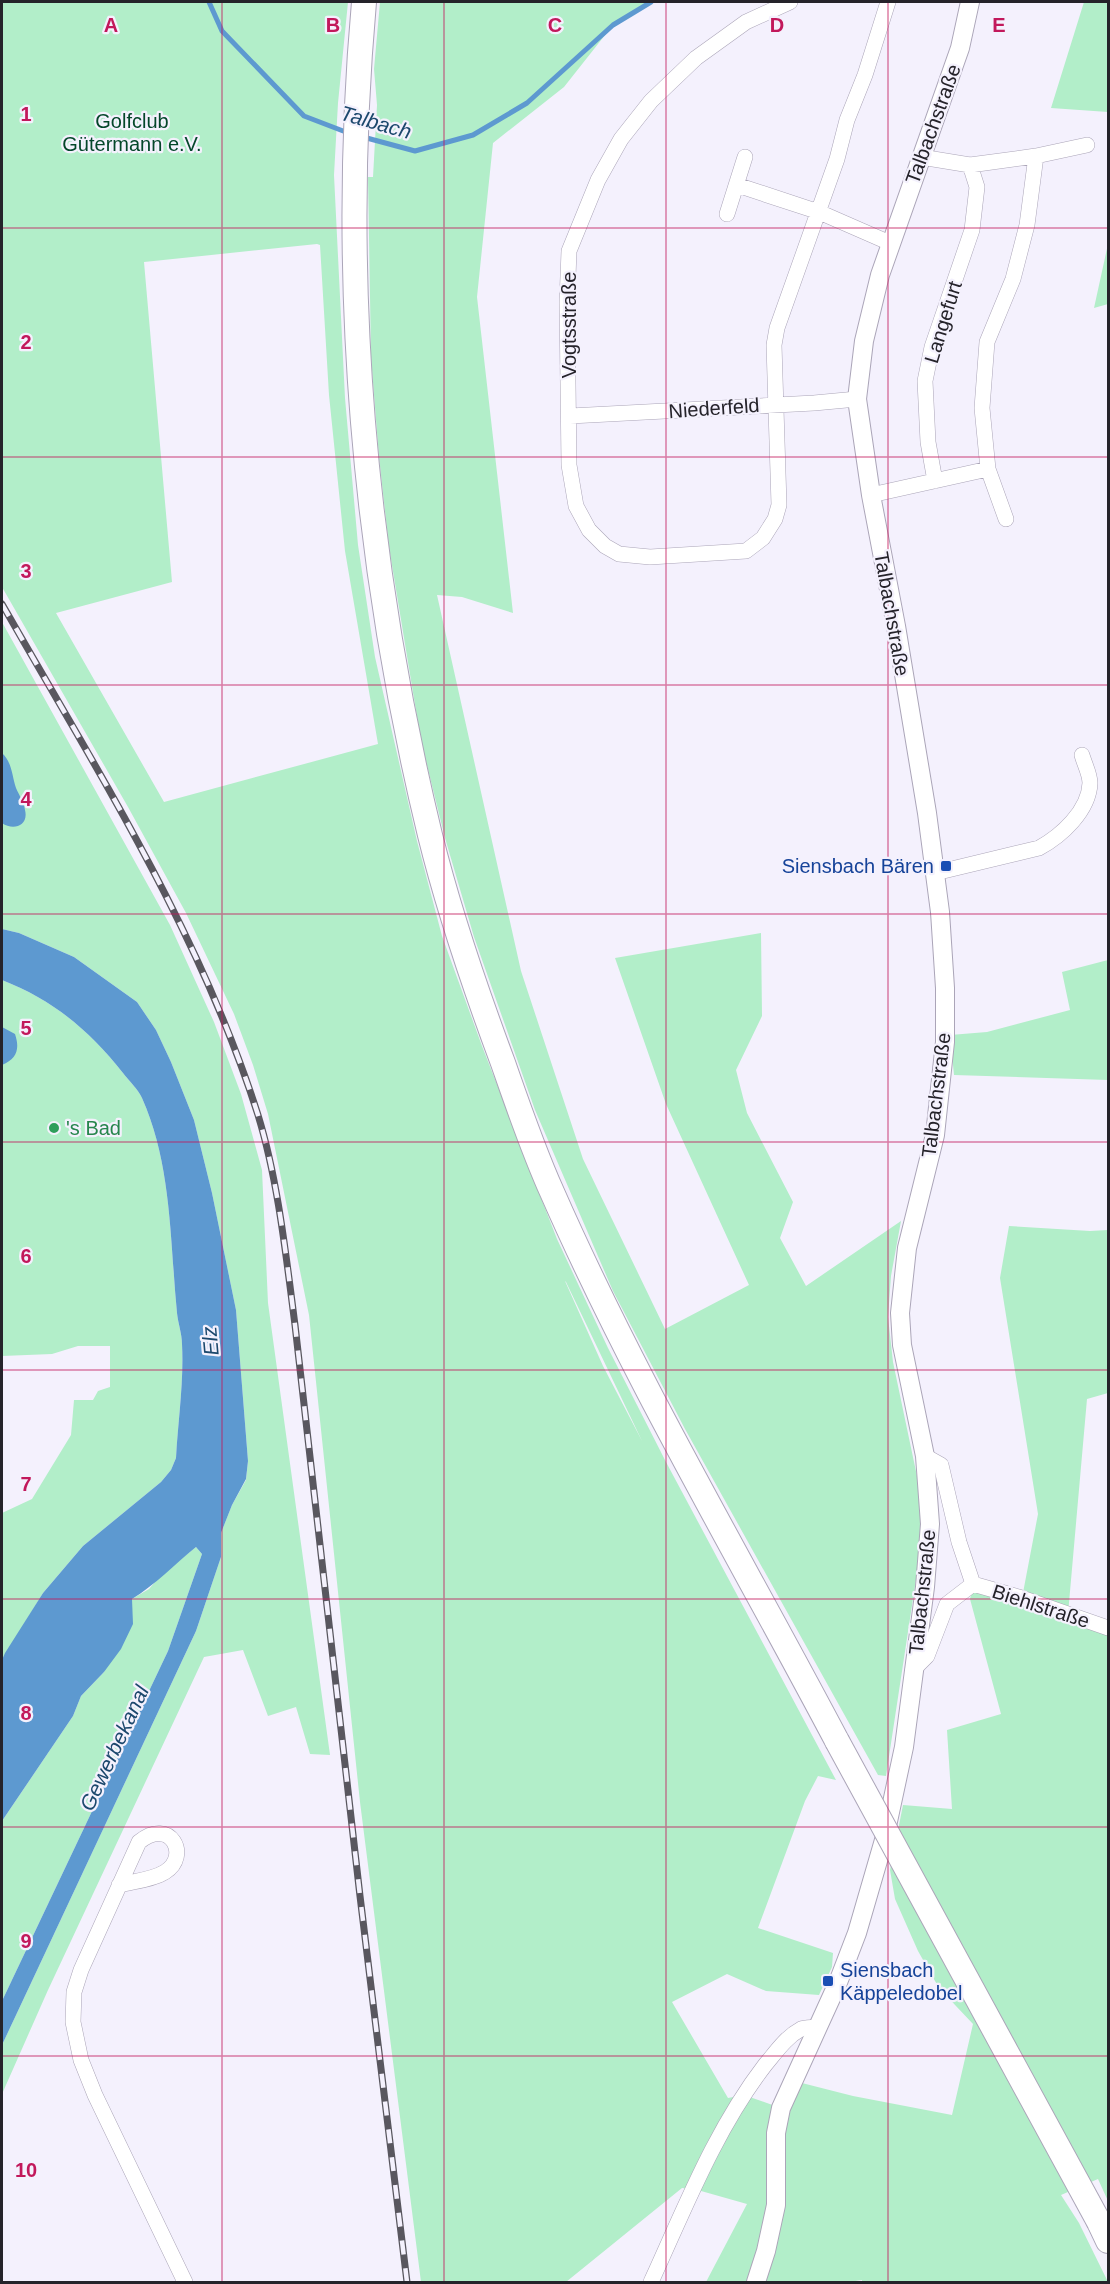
<svg xmlns="http://www.w3.org/2000/svg" width="1110" height="2284" viewBox="0 0 1110 2284" font-family="Helvetica,sans-serif">
<style>
.green{fill:#b2eec9;fill-rule:evenodd}
.water{fill:#5d99d0}
.lines{fill:none;stroke-linecap:round;stroke-linejoin:round}
.stream{stroke:#5d99d0;stroke-width:5}
.minor-casing{stroke:#aba5b8;stroke-width:16}
.tertiary-casing{stroke:#aba5b8;stroke-width:20}
.trunk-casing{stroke:#aba5b8;stroke-width:26}
.minor{stroke:#fff;stroke-width:15}
.tertiary{stroke:#fff;stroke-width:18}
.trunk{stroke:#fff;stroke-width:24}
.rail-casing{stroke:#59575f;stroke-width:7}
.rail{stroke:#f4f1fd;stroke-width:4.5;stroke-dasharray:14;stroke-linecap:butt}
.trunk-bridge-casing{stroke:#aba5b8;stroke-width:26;stroke-linecap:butt}
.trunk-bridge{stroke:#fff;stroke-width:24}
.grid{fill:none;stroke:#c2185b;stroke-width:1.5;stroke-opacity:0.55}
.transit-dot{fill:#1a4fb4;stroke:#f4f1fd;stroke-width:2}
.leisure-dot{fill:#2e9e5b;stroke:#f4f1fd;stroke-width:2}
.labels{text-anchor:middle;dominant-baseline:central;stroke-width:4.5;stroke-linejoin:round;paint-order:stroke}
.park-label{font-size:20px;fill:#04472a;stroke:#f4f1fd}
.street-label{font-size:20px;fill:#25232a;stroke:#f4f1fd}
.transit-label{font-size:20px;fill:#164399;stroke:#f4f1fd;text-anchor:end}
.leisure-label{font-size:20px;fill:#27864d;stroke:#f4f1fd;text-anchor:start}
.water-label{font-size:21px;font-style:italic;fill:#1c486d;stroke:#f4f1fd}
.grid-label{font-size:20px;text-anchor:middle;font-weight:bold;fill:#c2185b;stroke:#f4f1fd;stroke-width:4.5;stroke-linejoin:round;paint-order:stroke}
</style>
<rect width="100%" height="100%" fill="#f4f1fd"/>
<!-- green -->
<path class="green" d="M 2,2 L 348,2 L 338,103 L 334,175 L 345,398 L 358,545 L 375,657 L 417,841 L 442,936 L 482,1046 L 557,1239 L 608,1348 L 666,1462 L 836,1780 L 818,1776 L 805,1801 L 758,1928 L 833,1953 L 832,1967 L 819,1995 L 766,1991 L 727,1974 L 672,2002 L 728,2098 L 744,2095 L 781,2108 L 794,2081 L 853,2096 L 952,2115 L 973,2024 L 939,1988 L 918,1951 L 895,1899 L 890,1870 L 903,1805 L 952,1809 L 947,1730 L 1001,1714 L 970,1599 L 972,1591 L 1022,1598 L 1038,1514 L 1000,1278 L 1009,1226 L 1090,1231 L 1108,1230 L 1108,1393 L 1087,1399 L 1068,1614 L 1108,1628 L 1108,2201 L 1098,2179 L 1061,2195 L 1079,2223 L 1108,2282 L 862,2282 L 862,2280 L 849,2282 L 706,2282 L 747,2204 L 694,2189 L 682,2188 L 566,2282 L 421,2282 L 360,1802 L 309,1315 L 268,1114 L 253,1065 L 234,1014 L 186,913 L 128,807 L 2,587 ZM 317,244 L 320,245 L 329,395 L 345,551 L 378,744 L 164,802 L 56,613 L 172,582 L 144,262 ZM 565,1281 L 566,1282 L 642,1441 L 603,1366 Z
M 380,2 L 651,2 L 613,25 L 564,87 L 493,143 L 477,297 L 513,613 L 462,597 L 437,595 L 521,971 L 583,1159 L 665,1329 L 749,1285 L 666,1104 L 615,958 L 761,933 L 762,1016 L 736,1070 L 747,1113 L 793,1202 L 780,1238 L 806,1286 L 901,1221 L 891,1276 L 888,1317 L 893,1362 L 918,1481 L 922,1540 L 886,1776 L 878,1775 L 685,1429 L 613,1291 L 535,1110 L 474,937 L 445,838 L 421,741 L 389,547 L 379,457 L 371,357 L 368,177 L 373,177 L 377,105 L 374,69 Z
M 1084,2 L 1108,2 L 1108,112 L 1051,108 Z
M 1108,244 L 1108,304 L 1094,308 Z
M 2,622 L 170,925 L 214,1022 L 241,1094 L 262,1170 L 268,1303 L 330,1755 L 310,1754 L 296,1707 L 268,1716 L 243,1650 L 204,1657 L 48,1990 L 2,2094 L 2,2045 L 196,1631 L 221,1557 L 221,1533 L 232,1505 L 246,1480 L 248,1461 L 236,1310 L 212,1193 L 194,1120 L 171,1062 L 156,1030 L 137,1002 L 74,957 L 19,933 L 2,929 Z
M 1108,960 L 1108,1080 L 954,1075 L 950,1035 L 987,1032 L 1070,1010 L 1062,972 Z
M 2,980 C 53,1000 89,1030 123,1073 C 129,1081 138,1089 142,1098 C 172,1165 170,1242 177,1313 C 178,1323 182,1334 182,1344 C 184,1382 178,1421 176,1458 L 171,1470 L 161,1482 L 83,1546 L 43,1593 L 2,1660 L 2,1513 L 32,1499 L 71,1435 L 74,1400 L 93,1400 L 98,1391 L 110,1387 L 110,1346 L 78,1346 L 52,1354 L 2,1356 Z
M 196,1547 L 202,1554 L 168,1651 L 2,2001 L 2,1821 L 73,1716 L 81,1696 L 104,1672 L 132,1599 L 149,1589 L 160,1576 Z"/>
<!-- water -->
<path class="water" d="M 2,753 C 12,762 12,776 16,788 C 19,795 24,802 25,810 C 29,826 13,831 2,823 Z
M 2,929 L 19,933 L 74,957 L 137,1002 L 156,1030 L 171,1062 L 194,1120 L 212,1193 L 236,1310 L 248,1461 L 246,1479 L 232,1505 L 221,1533 L 221,1557 L 196,1631 L 2,2045 L 2,2001 L 168,1651 L 202,1554 L 196,1547 C 175,1564 155,1585 132,1599 L 133,1624 L 121,1649 L 104,1672 L 81,1696 L 73,1716 L 2,1821 L 2,1660 L 5,1653 L 43,1593 L 83,1546 L 161,1482 L 171,1470 L 176,1458 C 178,1421 184,1382 182,1344 C 182,1334 178,1323 177,1313 C 170,1242 172,1165 142,1098 C 138,1089 129,1081 123,1073 C 89,1030 53,1000 2,980 Z
M 2,1027 L 15,1034 C 20,1049 17,1059 2,1065 Z"/>
<g class="lines">
<!-- stream -->
<path class="stream" d="M 209,2 L 222,31 L 304,116 L 351,134
M 363,137 L 415,151 L 473,135 L 527,103 L 613,25 L 651,2"/>
<!-- minor casing -->
<g class="minor-casing">
<path id="minor" d="M 790,2 L 746,22 L 696,58 L 651,101 L 621,139 L 598,180 L 569,251 L 567,302 L 569,465 L 576,506 L 589,530 L 605,546 L 619,554 L 650,557 L 746,551 L 763,538 L 775,519 L 779,505 L 774,345 L 777,328 L 837,159 L 847,120 L 865,75 L 888,2
M 921,157 L 970,165 L 1036,156
M 737,185 L 819,212 L 890,243
M 727,214 L 745,157
M 570,416 L 814,403 L 857,399
M 988,469 L 982,408 L 987,342 L 1013,279 L 1027,225 L 1036,156 L 1087,145
M 935,481 L 928,442 L 925,381 L 932,347 L 972,230 L 977,187 L 970,165
M 871,495 L 988,469 L 1006,519
M 935,873 L 1039,848 C 1061,836 1089,811 1090,783 C 1090,774 1084,763 1082,755
M 973,1584 L 1022,1598 L 1108,1628
M 913,1670 L 927,1656 L 947,1604 L 973,1584 L 959,1542 L 941,1465 L 925,1456
M 119,1885 C 134,1881 152,1880 165,1872 C 191,1856 170,1816 139,1842 L 81,1970 L 74,1992 L 73,2022 L 81,2060 L 95,2095 L 185,2282
M 651,2282 C 685,2208 715,2130 765,2065 C 776,2052 786,2037 801,2029 C 806,2027 813,2028 818,2027"/>
</g>
<!-- tertiary casing -->
<g class="tertiary-casing">
<path id="tertiary" d="M 756,2282 L 766,2251 L 776,2205 L 776,2133 L 781,2108 L 837,1985 L 857,1933 L 884,1840 L 904,1747 L 925,1587 L 930,1524 L 925,1456 L 902,1345 L 900,1313 L 907,1248 L 935,1135 L 945,1042 L 945,988 L 940,912 L 927,813 L 896,626 L 871,495 L 857,399 L 864,341 L 880,275 L 960,48 L 970,2"/>
</g>
<!-- trunk casing -->
<g class="trunk-casing">
<path id="trunk" d="M 364,2 C 339,280 364,563 430,835 C 449,912 475,988 503,1063 C 518,1106 533,1150 552,1192 C 635,1381 741,1559 837,1741
M 1099,2222 L 1108,2241"/>
</g>
<!-- minor -->
<use href="#minor" class="minor"/>
<!-- tertiary -->
<use href="#tertiary" class="tertiary"/>
<!-- trunk -->
<use href="#trunk" class="trunk"/>
<!-- rail casing -->
<g class="rail-casing">
<path id="rail" d="M 2,604 C 96,769 200,932 258,1115 C 278,1180 286,1256 295,1325 L 360,1896 L 407,2282"/>
</g>
<!-- rail -->
<use href="#rail" class="rail"/>
<!-- trunk-bridge casing -->
<g class="trunk-bridge-casing">
<path id="trunk-bridge" d="M 837,1741 L 1099,2222"/>
</g>
<!-- trunk-bridge -->
<use href="#trunk-bridge" class="trunk-bridge"/>
</g>
<!-- grid -->
<path class="grid" d="M 222,2 L 222,2282M 444,2 L 444,2282M 666,2 L 666,2282M 888,2 L 888,2282M 2,228 L 1108,228M 2,457 L 1108,457M 2,685 L 1108,685M 2,914 L 1108,914M 2,1142 L 1108,1142M 2,1370 L 1108,1370M 2,1599 L 1108,1599M 2,1827 L 1108,1827M 2,2056 L 1108,2056"/>
<!-- markers -->
<g class="transit-dot">
<rect x="940" y="860" width="12" height="12" rx="3"/>
<rect x="822" y="1975" width="12" height="12" rx="3"/>
</g>
<circle class="leisure-dot" cx="54" cy="1128" r="6"/>
<g class="labels">
<!-- park labels -->
<g class="park-label">
<text x="132" y="121">Golfclub<tspan x="132" dy="23">Gütermann e.V.</tspan></text>
</g>
<!-- street labels -->
<g class="street-label">
<text transform="translate(933 124) rotate(-70)">Talbachstraße</text>
<text transform="translate(943 322) rotate(-73)">Langefurt</text>
<text transform="translate(569 325) rotate(-90)">Vogtsstraße</text>
<text transform="translate(714 408) rotate(-4)">Niederfeld</text>
<text transform="translate(892 614) rotate(80)">Talbachstraße</text>
<text transform="translate(936 1095) rotate(-83)">Talbachstraße</text>
<text transform="translate(922 1592) rotate(-84)">Talbachstraße</text>
<text transform="translate(1041 1606) rotate(18)">Biehlstraße</text>
</g>
<!-- transit labels -->
<g class="transit-label">
<text x="934" y="866">Siensbach Bären</text>
<text x="840" y="1970" text-anchor="start">Siensbach<tspan x="840" dy="23">Käppeledobel</tspan></text>
</g>
<!-- leisure labels -->
<g class="leisure-label">
<text x="66" y="1128">'s Bad</text>
</g>
<!-- water labels -->
<g class="water-label">
<text transform="translate(376 122) rotate(16)">Talbach</text>
<text transform="translate(210 1341) rotate(-95)">Elz</text>
<text transform="translate(114 1748) rotate(-65)">Gewerbekanal</text>
</g>
</g>
<g class="grid-label">
<text x="111" y="32">A</text>
<text x="333" y="32">B</text>
<text x="555" y="32">C</text>
<text x="777" y="32">D</text>
<text x="999" y="32">E</text>
<text x="26" y="121">1</text>
<text x="26" y="349">2</text>
<text x="26" y="578">3</text>
<text x="26" y="806">4</text>
<text x="26" y="1035">5</text>
<text x="26" y="1263">6</text>
<text x="26" y="1491">7</text>
<text x="26" y="1720">8</text>
<text x="26" y="1948">9</text>
<text x="26" y="2177">10</text>
</g>
<!-- border -->
<rect width="1110" height="2284" fill="none" stroke="#25232a" stroke-width="6"/>
</svg>
